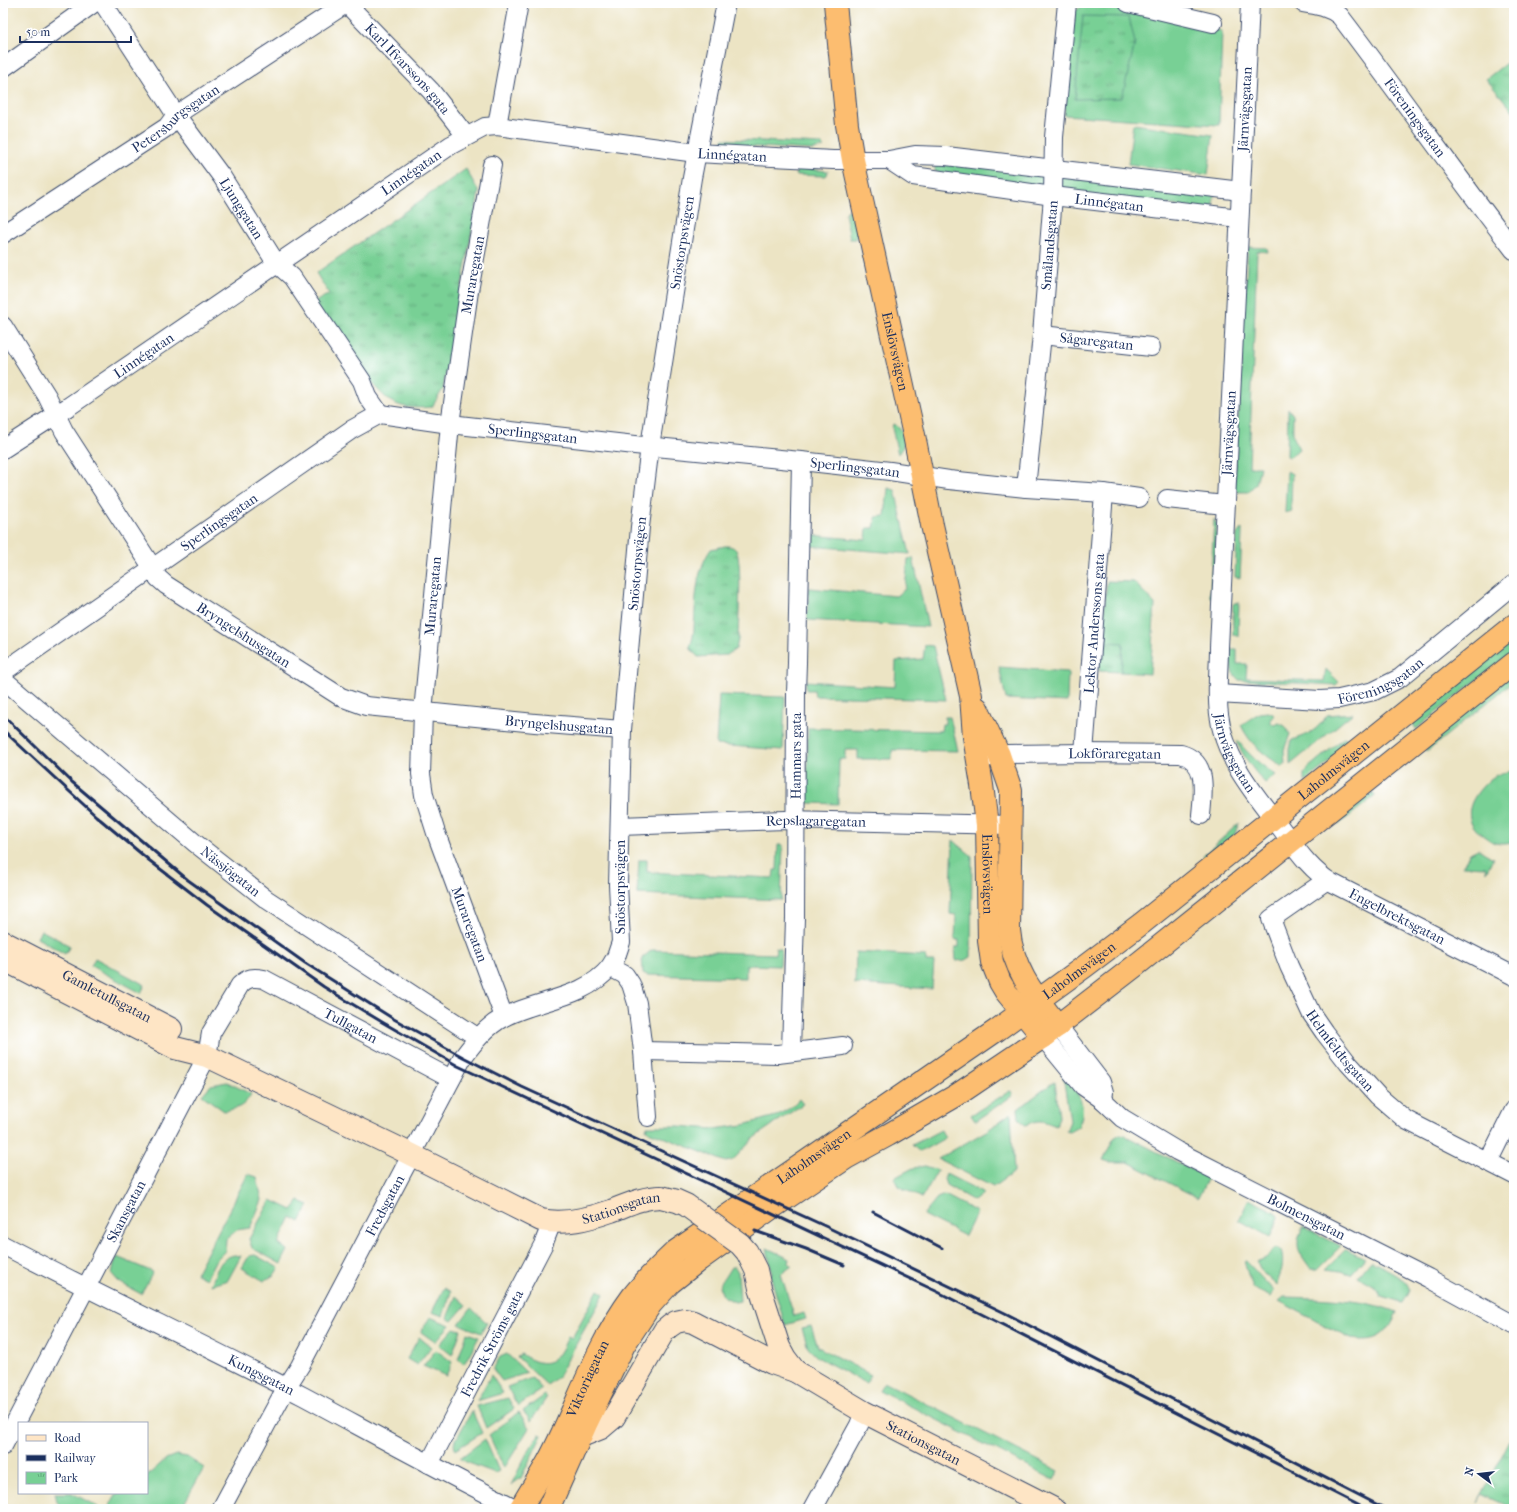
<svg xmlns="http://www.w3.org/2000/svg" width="1517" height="1512" viewBox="0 0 1517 1512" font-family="'IM FELL French Canon',serif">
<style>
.grass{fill:#78d095;stroke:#4a807a}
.park{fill:url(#park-tufts);stroke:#4a807a}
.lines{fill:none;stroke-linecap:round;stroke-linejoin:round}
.street-casing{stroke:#3a4a6d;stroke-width:20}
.secondary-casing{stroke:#3a4a6d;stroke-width:24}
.highway-casing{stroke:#3a4a6d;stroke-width:24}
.street{stroke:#fff;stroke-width:18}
.secondary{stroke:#fee5c5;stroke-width:22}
.highway{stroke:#fcbd6f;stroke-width:22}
.rail{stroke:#1b2f5e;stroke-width:3}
.secondary-bridge-casing{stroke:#3a4a6d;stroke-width:24;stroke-linecap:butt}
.secondary-bridge{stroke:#fee5c5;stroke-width:22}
.labels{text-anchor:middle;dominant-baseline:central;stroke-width:4;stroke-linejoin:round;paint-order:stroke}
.street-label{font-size:14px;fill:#1b2f5e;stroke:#fff}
</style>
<defs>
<pattern id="park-tufts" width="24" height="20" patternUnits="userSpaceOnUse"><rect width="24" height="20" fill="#78d095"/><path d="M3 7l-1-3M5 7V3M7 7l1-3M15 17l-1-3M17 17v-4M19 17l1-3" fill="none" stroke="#62a97d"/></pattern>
</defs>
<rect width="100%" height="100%" fill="#fff"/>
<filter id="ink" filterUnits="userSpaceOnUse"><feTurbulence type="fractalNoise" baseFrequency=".025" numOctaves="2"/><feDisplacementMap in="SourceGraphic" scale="8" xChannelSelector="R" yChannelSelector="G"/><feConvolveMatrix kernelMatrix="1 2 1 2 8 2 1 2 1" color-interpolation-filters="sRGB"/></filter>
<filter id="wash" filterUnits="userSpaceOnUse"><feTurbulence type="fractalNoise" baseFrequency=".012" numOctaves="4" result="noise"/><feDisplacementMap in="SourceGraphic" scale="16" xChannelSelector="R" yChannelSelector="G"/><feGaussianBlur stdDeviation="0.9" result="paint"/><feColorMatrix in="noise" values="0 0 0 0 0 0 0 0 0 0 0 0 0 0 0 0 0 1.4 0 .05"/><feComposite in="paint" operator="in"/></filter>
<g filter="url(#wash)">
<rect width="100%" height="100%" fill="#ece4c4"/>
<!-- grass -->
<path class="grass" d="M 1087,3 L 1104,3 L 1222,31 L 1219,125 L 1064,115 L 1075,11 Z
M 1133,124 L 1213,135 L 1208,175 L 1128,164 Z
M 723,139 L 821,144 L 824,147 L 813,150 L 724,145 L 722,143 Z
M 937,161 L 1045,173 L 1046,189 L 935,172 L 935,166 Z
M 796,168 L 828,171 L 827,175 L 824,176 L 796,175 Z
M 1059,175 L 1214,194 L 1213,210 L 1058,191 Z
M 855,209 L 859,227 L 855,239 L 850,239 L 845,213 L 848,210 Z
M 1248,247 L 1267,248 L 1268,252 L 1257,251 L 1249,467 L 1260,467 L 1256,484 L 1248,492 L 1237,492 L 1234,488 Z
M 1288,408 L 1293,415 C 1293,432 1291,433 1299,449 L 1290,457 L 1287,456 Z
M 893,424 C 907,430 907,444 898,454 L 892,428 Z
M 1287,471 L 1292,474 L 1291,506 L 1292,511 L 1285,513 Z
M 888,488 L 895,490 L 910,554 L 810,546 L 811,535 L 866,540 L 867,528 L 874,528 L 876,517 L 885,516 Z
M 1214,519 L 1217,524 L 1213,597 L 1210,597 Z
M 1242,528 L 1242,534 L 1240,578 L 1235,577 L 1237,534 Z
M 913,558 L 928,627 L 807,620 L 809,588 L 896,596 L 905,589 L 908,559 Z
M 1107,581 L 1134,582 L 1155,604 L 1150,674 L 1121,672 L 1123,644 L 1101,642 Z
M 1239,602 L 1238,636 L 1233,635 L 1233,604 Z
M 1514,634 L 1514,650 L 1416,729 L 1409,718 Z
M 925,645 L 933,646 L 946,700 L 815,696 L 814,690 L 806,690 L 806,681 L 895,687 L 896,661 L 923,659 Z
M 1231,649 L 1237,649 L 1237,664 L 1247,664 L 1246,678 L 1324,681 L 1326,669 L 1339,682 L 1336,685 L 1239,680 C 1228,670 1231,663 1231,649 Z
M 999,667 L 1068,672 L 1067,702 L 1006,699 Z
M 1514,672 L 1514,681 L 1426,752 L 1425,750 L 1442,731 Z
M 719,695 L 785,697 L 783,750 L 716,745 Z
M 1268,712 L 1273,714 L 1274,717 L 1271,719 L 1271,723 L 1274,725 L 1279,723 L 1285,726 L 1290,734 L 1284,750 L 1285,764 L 1283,767 C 1265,755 1250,745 1241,725 L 1259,713 Z
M 1353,713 L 1290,765 L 1290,749 L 1292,740 C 1309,734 1317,731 1327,715 Z
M 945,717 L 950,717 L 958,751 L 892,750 L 892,759 L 858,759 L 858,750 L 845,750 L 845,759 L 839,759 L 838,804 L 807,803 L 808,728 L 941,731 L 942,724 L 945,724 Z
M 1345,737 L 1348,740 L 1327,764 L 1304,782 L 1304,774 L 1308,768 Z
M 1236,741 L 1238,741 C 1249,755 1261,765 1276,775 L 1265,783 C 1253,770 1244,757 1236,741 Z
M 1514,771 L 1514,842 C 1504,846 1494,844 1485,837 C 1462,822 1467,803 1484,785 C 1488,781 1493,776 1499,774 C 1503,772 1509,772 1514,771 Z
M 1373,793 L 1375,796 L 1338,825 L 1332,817 Z
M 1239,823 L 1234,836 L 1205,860 L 1203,856 Z
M 953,840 L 972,856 L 971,957 L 966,960 L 956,961 L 955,947 L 959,947 L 959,940 L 955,940 L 956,915 L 950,914 Z
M 778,845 L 783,845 L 781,900 L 637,894 L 639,860 L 647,860 L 647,872 L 773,878 L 774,870 L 777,870 Z
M 1478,849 L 1493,858 L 1486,872 L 1486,867 L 1463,866 L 1470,853 Z
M 41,930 L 70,946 L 65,954 L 37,938 Z
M 776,948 L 781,949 L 780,966 L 746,965 L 746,978 L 647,975 L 643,973 L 642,958 L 652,950 L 775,954 Z
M 856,952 L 926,956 L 926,962 L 934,962 L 932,989 L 855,984 Z
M 95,958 L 145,985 L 141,993 L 91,966 Z
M 1063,1076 C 1078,1093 1089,1104 1078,1127 L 1069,1132 L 1066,1131 L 1070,1121 Z
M 1055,1081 L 1059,1117 L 1056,1126 C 1043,1121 1039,1118 1026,1126 L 1019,1118 L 1018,1109 Z
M 227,1082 L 251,1094 C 243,1108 238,1108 224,1111 L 202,1095 L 211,1085 Z
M 1010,1091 L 1012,1092 L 1012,1096 L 975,1121 L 971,1115 Z
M 799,1099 L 803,1104 L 755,1137 L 733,1160 L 726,1162 L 646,1130 L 647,1126 L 679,1126 L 714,1129 L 743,1125 L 776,1116 L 790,1108 Z
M 1011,1113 L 1014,1172 L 993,1187 L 938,1159 L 988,1130 Z
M 941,1130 L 945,1138 L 920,1152 L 912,1145 Z
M 1120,1134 L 1124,1135 L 1208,1178 L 1198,1198 L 1128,1162 L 1109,1162 L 1103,1160 L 1114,1138 Z
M 925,1166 L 938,1170 L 922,1198 L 898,1186 L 894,1178 L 913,1168 Z
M 248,1174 L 257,1177 L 262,1200 L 250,1228 L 237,1230 L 226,1239 L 225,1251 L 215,1261 L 206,1279 L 196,1274 Z
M 946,1174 L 984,1193 L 974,1201 L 946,1185 L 944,1179 Z
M 945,1195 L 977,1212 L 965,1236 L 923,1215 L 937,1198 Z
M 1249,1199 L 1277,1213 L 1279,1217 L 1270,1237 L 1239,1220 Z
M 271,1200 L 292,1210 L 299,1201 L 309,1205 L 300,1222 L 291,1217 L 278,1244 L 288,1250 L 281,1264 L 252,1248 L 249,1239 Z
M 1303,1227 L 1341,1246 L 1318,1269 L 1311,1269 C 1299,1252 1293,1247 1303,1227 Z
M 767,1248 L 790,1259 L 789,1263 L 792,1266 L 781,1274 L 794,1316 L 804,1313 L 806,1319 L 785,1325 L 770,1274 L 772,1274 Z
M 1275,1248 L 1281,1251 C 1285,1262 1281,1275 1276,1285 L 1264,1274 L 1256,1262 L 1266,1258 Z
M 1346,1249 L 1365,1258 L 1351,1274 L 1340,1271 L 1326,1269 Z
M 234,1255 L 241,1256 L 228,1280 L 211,1285 C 217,1271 218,1259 234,1255 Z
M 255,1255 L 279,1268 L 274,1275 L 264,1281 L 242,1268 L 249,1256 Z
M 117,1257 L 153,1272 L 141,1294 L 119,1282 L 112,1274 L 114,1264 Z
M 1244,1261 L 1246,1261 L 1274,1291 L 1271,1297 L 1252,1288 Z
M 1371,1261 C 1380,1266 1408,1277 1409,1289 C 1409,1293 1404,1299 1402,1303 L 1381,1297 C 1378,1286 1367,1282 1358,1277 Z
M 731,1267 L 735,1267 L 738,1272 L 740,1301 L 735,1302 L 723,1296 L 719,1286 Z
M 444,1288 L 451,1292 L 443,1316 L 432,1312 Z
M 598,1290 L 604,1294 L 558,1377 L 547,1385 L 517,1357 L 521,1354 C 547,1371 558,1362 568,1336 L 572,1338 Z
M 456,1296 L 466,1305 L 452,1321 L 447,1318 Z
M 1284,1297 C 1317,1298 1367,1299 1397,1312 C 1387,1335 1377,1343 1351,1339 L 1279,1301 Z
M 471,1308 L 487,1323 L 481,1333 L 459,1324 Z
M 430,1317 L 450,1325 L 435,1342 L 421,1332 Z
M 811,1326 L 818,1347 L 871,1375 L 866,1383 L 817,1357 L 808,1348 L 802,1328 Z
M 454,1328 L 461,1330 L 452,1355 L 439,1345 Z
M 467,1333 L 479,1337 L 464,1364 L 458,1359 Z
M 419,1337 L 431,1347 L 417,1365 L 407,1359 Z
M 436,1350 L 452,1362 L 446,1376 L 423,1366 Z
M 507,1354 L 527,1373 L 502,1381 L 493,1369 L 500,1357 Z
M 491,1375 L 503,1393 L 477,1401 Z
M 532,1378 L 542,1389 L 518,1406 L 507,1387 Z
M 884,1382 L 1059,1471 L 1054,1480 L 879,1390 Z
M 545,1395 L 547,1397 L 531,1421 L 523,1411 Z
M 508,1398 L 514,1409 L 486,1428 L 477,1406 Z
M 472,1411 L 482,1433 L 455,1450 L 454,1443 Z
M 519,1412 L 529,1428 L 505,1467 L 503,1466 L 489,1435 Z
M 539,1434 L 542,1435 L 521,1478 L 511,1485 L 526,1455 Z
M 485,1439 L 499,1471 L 495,1473 L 466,1462 L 460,1458 Z
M 176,1455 L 187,1457 L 204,1468 L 181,1509 L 108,1509 L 115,1496 L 119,1493 L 147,1493 L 147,1476 L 166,1459 Z
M 55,1493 L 72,1493 L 98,1507 L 97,1509 L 62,1509 L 57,1501 Z"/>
<!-- park -->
<path class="park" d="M 1083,16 L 1129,17 L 1135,43 L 1122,98 L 1075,99 Z
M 1510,60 L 1514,65 L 1514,112 L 1486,79 Z
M 466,169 L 479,192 L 443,389 L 432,407 C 420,408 408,409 396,404 C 373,395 330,326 313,303 L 329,294 L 316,273 Z
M 725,546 C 729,546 733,546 736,550 C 743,562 738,623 738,640 L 736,649 L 727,655 L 698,657 L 690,648 C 692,641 694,634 694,627 C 696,599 695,572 711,549 Z
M 1101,642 L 1123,643 L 1121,672 L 1099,671 Z
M 1514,1432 L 1514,1509 L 1482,1494 L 1478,1502 Z"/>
</g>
<g filter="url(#ink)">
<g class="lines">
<!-- street casing -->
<g class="street-casing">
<g id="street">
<path id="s1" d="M 103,3 L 176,115 L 222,177 L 276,263 L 292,277 L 362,381 L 368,397 L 380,414"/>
<path id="s2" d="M 346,3 L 431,91 L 466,136"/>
<path d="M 1128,3 L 1213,23"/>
<path id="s3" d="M 1250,3 L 1219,647 C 1219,669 1216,692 1219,714 C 1224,759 1254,793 1280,827 C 1295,847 1310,870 1332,883 L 1514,976"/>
<path id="s4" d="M 1303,3 C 1317,5 1329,7 1340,16 C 1399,93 1454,173 1514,250"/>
<path d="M 3,68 L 94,3"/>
<path d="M 497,126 L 519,3"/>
<path id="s5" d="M 889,160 L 913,176 L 1053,196 L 1239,218"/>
<path id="s6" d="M 492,165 L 469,291 L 450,424 L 423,712 L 421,774 L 424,795 L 436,833 L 504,1017"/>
<path id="s7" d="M 3,234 L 167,127 L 176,115 L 347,3"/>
<path id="s8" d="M 3,326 L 47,396 L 64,431 L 152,567 L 158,578 L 166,585 L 341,697 L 366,706 L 535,723 L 622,730"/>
<path id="s9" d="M 1042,335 L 1151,347"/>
<path id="s10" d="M 3,449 L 68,407 L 451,145 L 485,127 L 497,126 L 696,153 L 833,160 L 889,160 L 915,155 L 946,156 L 1241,191"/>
<path id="s11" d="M 1026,488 L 1042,335 L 1053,196 L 1054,137 L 1067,3"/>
<path d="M 1167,499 L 1225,505"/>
<path id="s12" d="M 3,672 L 351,430 L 380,414 L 450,424 L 635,445 L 801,461 L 890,471 L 949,480 L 1026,488 L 1104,493 L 1139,498"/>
<path id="s13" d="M 3,679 L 195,843 L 266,899 L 477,1037"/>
<path id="s14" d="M 1218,694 L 1320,700 L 1339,699 L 1374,691 L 1400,678 L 1514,584"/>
<path id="s15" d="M 1084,753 L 1104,493"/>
<path id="s16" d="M 986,758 L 1007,754 L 1084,753 L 1181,754 C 1209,762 1203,792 1201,815"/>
<path id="s17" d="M 620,826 L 785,820 L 1011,825"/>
<path id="s18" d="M 1327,880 L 1271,919 L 1289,966 L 1311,1013 L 1324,1032 L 1348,1063 L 1378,1096 L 1406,1120 L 1514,1175"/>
<path d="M 1058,1026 L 1101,1082 L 1104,1092 L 1103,1100"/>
<path id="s19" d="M 1043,1037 L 1083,1086 L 1103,1100 L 1122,1118 L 1177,1151 L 1428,1278 L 1514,1325"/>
<path d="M 643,1051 L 778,1054 L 843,1046"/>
<path id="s20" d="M 791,1051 L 795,918 L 796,693 L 797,663 L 801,461"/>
<path id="s21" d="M 648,1117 L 643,1051 L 637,1003 L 631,984 L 625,975 L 610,967 L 616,957 L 621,942 L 618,885 L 622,730 L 640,527 L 650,446 L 692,178 L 726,3"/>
<path d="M 1488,1162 L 1514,1110"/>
<path id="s22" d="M 3,1245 C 102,1297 203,1344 303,1396 C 374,1434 444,1473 517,1509"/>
<path id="s23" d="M 3,1446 L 207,1056 L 211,1033 L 240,985 C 248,977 254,977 264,979 L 451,1079"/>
<path id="s24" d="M 429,1464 L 543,1245 L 552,1222"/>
<path id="s25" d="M 221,1509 L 286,1388 L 300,1366 L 463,1057 C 475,1041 486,1027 504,1017 C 539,999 584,999 610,967"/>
<path d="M 813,1509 L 859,1425 L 864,1412"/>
</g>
</g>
<!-- secondary casing -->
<g class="secondary-casing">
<g id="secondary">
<path id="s26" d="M 3,942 L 171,1029"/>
<path id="s27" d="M 3,959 L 175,1048 L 207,1056 L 396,1147 L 541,1220 C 564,1225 588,1219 611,1211 C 627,1205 643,1197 661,1197"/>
<path d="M 760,1288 L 779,1347 L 785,1358 L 795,1371"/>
<path id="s28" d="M 581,1436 L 601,1428 L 614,1417 L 664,1331 L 670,1326 L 676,1322 L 685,1320 L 693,1322 L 772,1363 L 795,1371 L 864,1412 L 1054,1509"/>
</g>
</g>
<!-- highway casing -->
<g class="highway-casing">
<g id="highway">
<path id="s29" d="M 835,3 L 847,125 L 853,160 L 914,435 L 932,525 L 971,696 L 974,737 L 982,785 L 987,825 L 989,941 L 992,962 L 1000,982 L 1006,992 L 1043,1037"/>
<path d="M 977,708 L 999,755 L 1011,790 L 1009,930 C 1012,969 1035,996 1058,1026"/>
<path id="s30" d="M 520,1509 C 529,1493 539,1478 548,1462 C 577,1408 595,1347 632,1297 C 645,1280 660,1266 676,1251 L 997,1030 L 1084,967 L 1141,924 L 1367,743 L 1514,625"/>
<path d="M 548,1509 L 586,1424 L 624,1345 L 651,1304 L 670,1283 L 699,1260 L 770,1209 L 846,1158 L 888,1135 L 957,1095 L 1043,1037 L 1135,966 L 1514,663"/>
</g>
</g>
<!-- street -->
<use href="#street" class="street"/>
<!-- secondary -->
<use href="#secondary" class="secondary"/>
<!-- highway -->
<use href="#highway" class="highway"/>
<!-- rail -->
<path class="rail" d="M 3,715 L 72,782 L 188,880 L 305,963 L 392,1018 L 463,1057 L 522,1087 L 827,1227 L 1005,1313 L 1386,1509
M 3,730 L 96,816 L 150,861 L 207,905 L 324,987 L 382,1022 L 458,1066 L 938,1292 L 1366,1509
M 873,1212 L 942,1248
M 755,1231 L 806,1249 L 844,1265"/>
<!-- secondary-bridge casing -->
<g class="secondary-bridge-casing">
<path id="secondary-bridge" d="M 661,1197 L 677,1201 L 686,1205 L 740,1244 L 747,1252 L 756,1270 L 760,1288"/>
</g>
<!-- secondary-bridge -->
<use href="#secondary-bridge" class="secondary-bridge"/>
</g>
</g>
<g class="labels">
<!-- street labels -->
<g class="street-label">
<text stroke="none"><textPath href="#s2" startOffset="90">Karl Ifvarssons gata</textPath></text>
<text transform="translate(1245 109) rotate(-87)">Järnvägsgatan</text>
<text stroke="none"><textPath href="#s4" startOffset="166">Föreningsgatan</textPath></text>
<text stroke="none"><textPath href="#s7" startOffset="208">Petersburgsgatan</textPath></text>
<text stroke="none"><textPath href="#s10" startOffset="829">Linnégatan</textPath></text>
<text stroke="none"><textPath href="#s10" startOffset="493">Linnégatan</textPath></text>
<text stroke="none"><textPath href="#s5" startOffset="227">Linnégatan</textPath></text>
<text stroke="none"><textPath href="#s1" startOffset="248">Ljunggatan</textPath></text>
<text stroke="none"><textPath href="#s21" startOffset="893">Snöstorpsvägen</textPath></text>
<text stroke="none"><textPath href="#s11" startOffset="244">Smålandsgatan</textPath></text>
<text transform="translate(473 275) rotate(-80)">Muraregatan</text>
<text stroke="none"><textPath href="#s9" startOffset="55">Sågaregatan</textPath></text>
<text stroke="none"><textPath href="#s29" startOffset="354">Enslövsvägen</textPath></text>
<text stroke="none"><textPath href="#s10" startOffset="169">Linnégatan</textPath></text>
<text stroke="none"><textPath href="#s12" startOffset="611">Sperlingsgatan</textPath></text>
<text transform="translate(1229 433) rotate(-87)">Järnvägsgatan</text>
<text stroke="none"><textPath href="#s12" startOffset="935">Sperlingsgatan</textPath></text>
<text stroke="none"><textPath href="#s12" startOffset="263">Sperlingsgatan</textPath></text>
<text stroke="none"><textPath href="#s21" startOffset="569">Snöstorpsvägen</textPath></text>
<text transform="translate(433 596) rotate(-85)">Muraregatan</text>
<text stroke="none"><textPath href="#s15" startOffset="130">Lektor Anderssons gata</textPath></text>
<text stroke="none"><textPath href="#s8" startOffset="399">Bryngelshusgatan</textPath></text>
<text stroke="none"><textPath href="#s14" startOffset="167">Föreningsgatan</textPath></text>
<text stroke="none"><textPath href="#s8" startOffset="735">Bryngelshusgatan</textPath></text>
<text stroke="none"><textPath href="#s3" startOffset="754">Järnvägsgatan</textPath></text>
<text stroke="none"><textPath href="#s16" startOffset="129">Lokföraregatan</textPath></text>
<text stroke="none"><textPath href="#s20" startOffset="295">Hammars gata</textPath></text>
<text stroke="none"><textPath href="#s30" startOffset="1119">Laholmsvägen</textPath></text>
<text stroke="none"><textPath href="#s17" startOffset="196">Repslagaregatan</textPath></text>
<text stroke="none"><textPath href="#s13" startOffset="298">Nässjögatan</textPath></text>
<text stroke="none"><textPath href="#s29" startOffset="886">Enslövsvägen</textPath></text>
<text transform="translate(620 887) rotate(-90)">Snöstorpsvägen</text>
<text stroke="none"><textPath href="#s3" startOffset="992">Engelbrektsgatan</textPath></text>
<text stroke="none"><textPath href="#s6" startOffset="772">Muraregatan</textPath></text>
<text stroke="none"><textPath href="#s30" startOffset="795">Laholmsvägen</textPath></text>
<text stroke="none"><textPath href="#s26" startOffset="117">Gamletullsgatan</textPath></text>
<text stroke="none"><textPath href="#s23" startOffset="644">Tullgatan</textPath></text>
<text stroke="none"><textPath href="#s18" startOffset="218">Helmfeldtsgatan</textPath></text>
<text stroke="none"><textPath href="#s30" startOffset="471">Laholmsvägen</textPath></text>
<text stroke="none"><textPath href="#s25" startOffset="345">Fredsgatan</textPath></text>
<text stroke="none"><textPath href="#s27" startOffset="681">Stationsgatan</textPath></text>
<text stroke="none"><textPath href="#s23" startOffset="265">Skansgatan</textPath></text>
<text stroke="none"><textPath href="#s19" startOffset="323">Bolmensgatan</textPath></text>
<text stroke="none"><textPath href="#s24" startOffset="136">Fredrik Ströms gata</textPath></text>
<text stroke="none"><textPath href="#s22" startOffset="289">Kungsgatan</textPath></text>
<text stroke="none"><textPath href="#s30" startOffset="147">Viktoriagatan</textPath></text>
<text stroke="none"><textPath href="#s28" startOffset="431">Stationsgatan</textPath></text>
</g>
</g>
<!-- margin -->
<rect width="1517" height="1512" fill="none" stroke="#fff" stroke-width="16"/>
<!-- legend -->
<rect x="18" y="1422" width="130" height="72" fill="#ffffff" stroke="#a4acbf"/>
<rect x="26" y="1435" width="20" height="6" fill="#fee5c5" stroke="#a4acbf"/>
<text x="54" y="1442" font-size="12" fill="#1b2f5e">Road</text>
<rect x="26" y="1455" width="20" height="6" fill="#1b2f5e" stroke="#a4acbf"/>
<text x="54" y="1462" font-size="12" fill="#1b2f5e">Railway</text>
<rect x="26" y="1472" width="20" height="12" fill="url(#park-tufts)" stroke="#a4acbf"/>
<text x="54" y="1482" font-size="12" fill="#1b2f5e">Park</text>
<!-- north arrow -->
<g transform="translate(1479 1474) rotate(285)" stroke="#ffffff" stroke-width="3" paint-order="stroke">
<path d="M0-3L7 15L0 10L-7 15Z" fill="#1b2f5e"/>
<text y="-6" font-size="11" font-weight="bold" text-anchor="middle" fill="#1b2f5e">N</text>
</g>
<!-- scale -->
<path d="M20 36v6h111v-6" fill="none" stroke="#1b2f5e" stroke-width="2"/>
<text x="26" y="36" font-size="12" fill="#1b2f5e" stroke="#ffffff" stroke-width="3" paint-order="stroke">50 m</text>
</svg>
